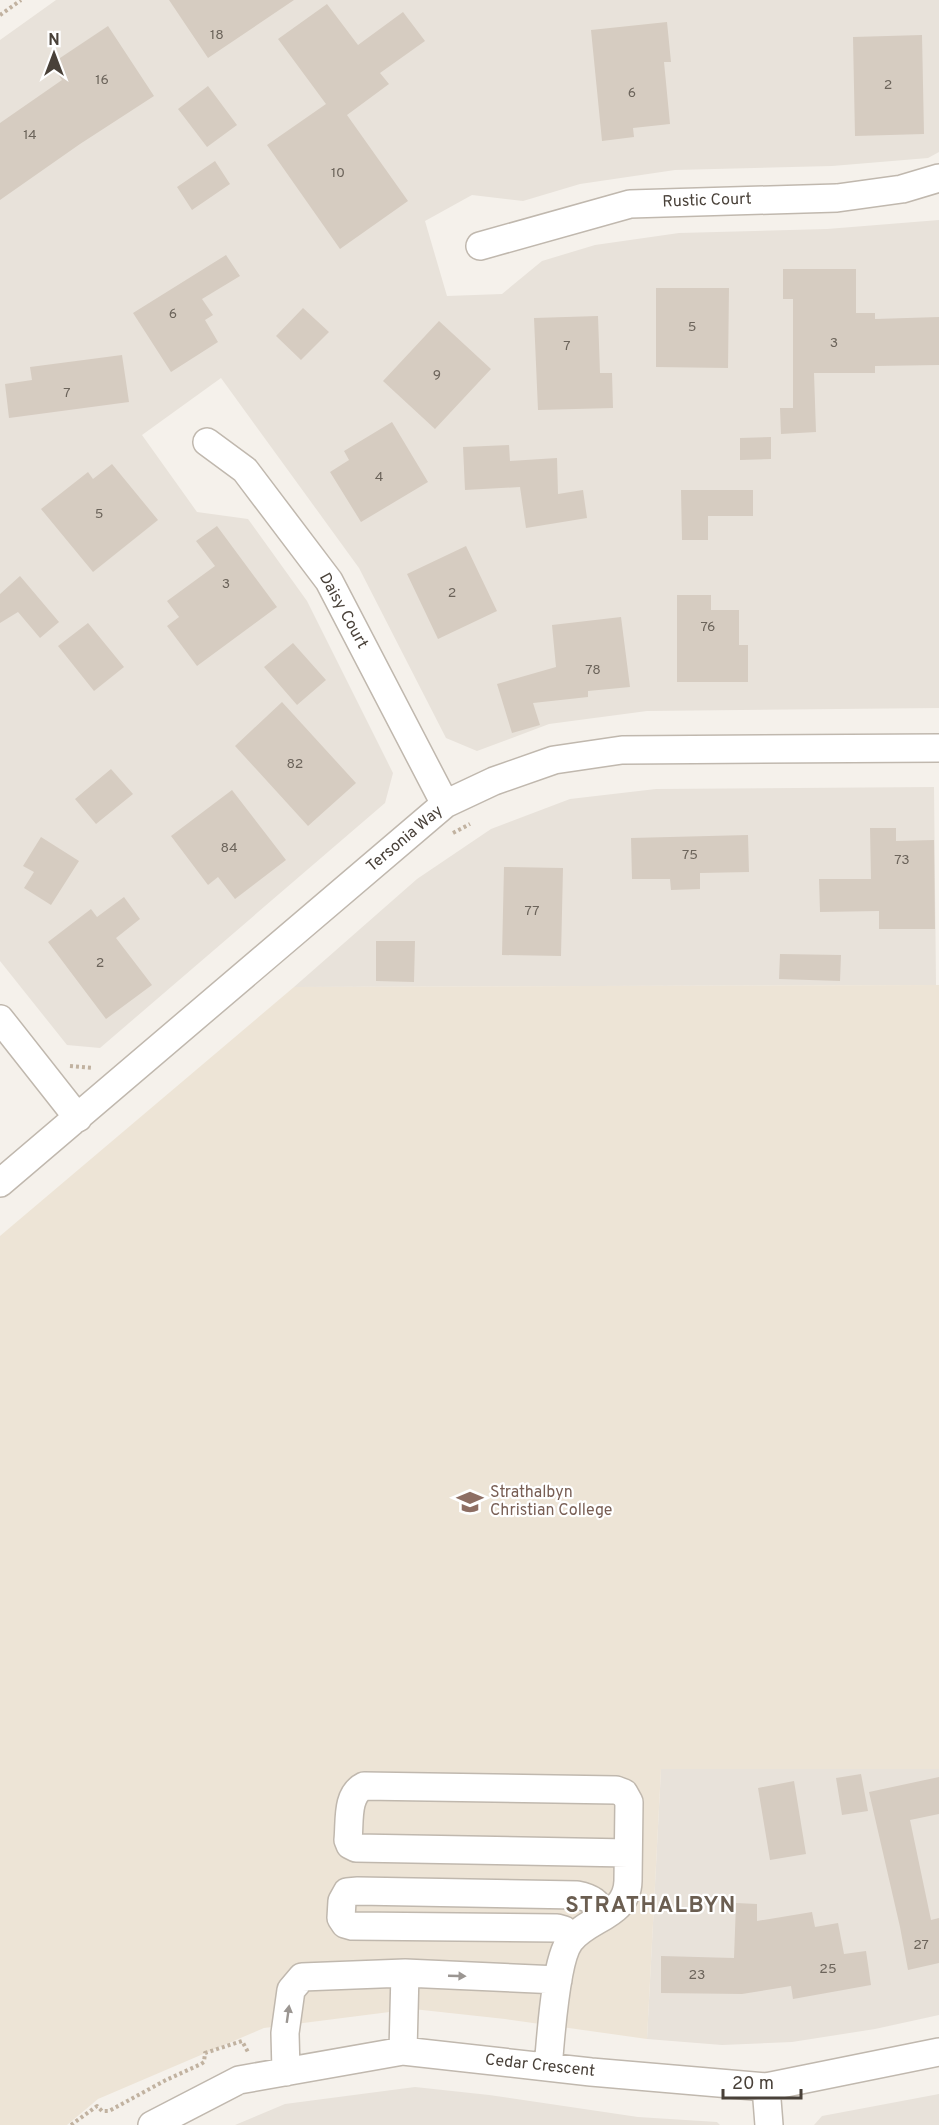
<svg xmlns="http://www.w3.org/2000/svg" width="939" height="2125" viewBox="0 0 939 2125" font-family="Overpass,sans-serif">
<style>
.residential{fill:#e8e2da}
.education{fill:#ede4d6}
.building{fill:#d6ccc1}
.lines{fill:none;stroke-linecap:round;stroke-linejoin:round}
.minor-casing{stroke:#c0b8ae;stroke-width:30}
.path{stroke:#c1b2a0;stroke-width:4;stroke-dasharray:3 3;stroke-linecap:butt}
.minor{stroke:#fff;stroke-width:27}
.oneway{fill:#9b9692}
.labels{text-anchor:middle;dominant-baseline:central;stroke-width:4.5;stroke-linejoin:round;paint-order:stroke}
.number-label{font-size:14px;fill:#6c645b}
.street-label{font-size:16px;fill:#494139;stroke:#fff}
.education-label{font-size:16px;fill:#785e54;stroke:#fff;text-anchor:start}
.district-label{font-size:22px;font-weight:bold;letter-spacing:1.5px;fill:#6b5e51;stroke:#fff}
</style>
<rect width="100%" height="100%" fill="#f5f1eb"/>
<!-- residential -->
<path class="residential" d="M 56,0 L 939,0 L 939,152 L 928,158 L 832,166 L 675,170 L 580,184 L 523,201 L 472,195 L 425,221 L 447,296 L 502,294 L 542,261 L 595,245 L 679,233 L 827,229 L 939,220 L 939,708 L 647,711 L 549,724 L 477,751 L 446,738 L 359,568 L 221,378 L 142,435 L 197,512 L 248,519 L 307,601 L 393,773 L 385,803 L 100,1048 L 67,1045 L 0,961 L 0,40 Z
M 934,787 L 936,985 L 294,987 L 417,879 L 491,829 L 570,799 L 656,789 Z
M 661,1769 L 939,1769 L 939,2015 L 875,2029 L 792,2042 L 722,2045 L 647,2039 Z
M 415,2087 L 489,2095 L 638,2117 L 717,2122 L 720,2125 L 235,2125 L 285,2104 Z
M 939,2094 L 939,2125 L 814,2125 L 822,2116 Z"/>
<!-- education -->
<path class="education" d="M 939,985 L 939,1769 L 661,1769 L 647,2039 L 505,2019 L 413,2009 L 264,2028 L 98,2099 L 67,2125 L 0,2125 L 0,1236 L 294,987 Z"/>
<!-- building -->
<path class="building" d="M 169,0 L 294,0 L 208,58 Z
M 327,4 L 358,45 L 403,12 L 425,41 L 380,73 L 389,84 L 347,115 L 408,201 L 340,249 L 267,145 L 326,104 L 278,39 Z
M 667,22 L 671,62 L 664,62 L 670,124 L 633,128 L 634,137 L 602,141 L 591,30 Z
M 108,26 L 154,96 L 80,144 L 0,200 L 0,123 L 62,80 L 51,64 Z
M 922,35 L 924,134 L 855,136 L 853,37 Z
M 208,86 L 237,125 L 207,147 L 178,109 Z
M 215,161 L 230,184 L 192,210 L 177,187 Z
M 226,255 L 240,276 L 202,299 L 213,315 L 205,320 L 218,342 L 171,372 L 133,313 Z
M 783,269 L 856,269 L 856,313 L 875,313 L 875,319 L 939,317 L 939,365 L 875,366 L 875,373 L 814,373 L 816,432 L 781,434 L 780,408 L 793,408 L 793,299 L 783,299 Z
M 656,288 L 729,288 L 728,368 L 656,367 Z
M 303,308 L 329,332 L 301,360 L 276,336 Z
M 598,316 L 600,373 L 612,373 L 613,408 L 538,410 L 534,318 Z
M 439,321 L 491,369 L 435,429 L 383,381 Z
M 122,355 L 129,402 L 9,418 L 5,384 L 32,380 L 30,367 Z
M 392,422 L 428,482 L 361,522 L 330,472 L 349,460 L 344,451 Z
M 771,437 L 771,459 L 740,460 L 740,438 Z
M 509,445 L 510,461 L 557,458 L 558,494 L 583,490 L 587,518 L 526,528 L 520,487 L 465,490 L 463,447 Z
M 112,464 L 158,520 L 93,572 L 41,509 L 88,472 L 93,479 Z
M 681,490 L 753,490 L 753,516 L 708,516 L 708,540 L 682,540 Z
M 217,526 L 277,607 L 197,666 L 167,626 L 179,617 L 167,601 L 215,566 L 196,541 Z
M 466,546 L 497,611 L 438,639 L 407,574 Z
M 20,576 L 59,622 L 40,638 L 18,612 L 0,623 L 0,594 Z
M 677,595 L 711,595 L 711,610 L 739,610 L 739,645 L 748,645 L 748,682 L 677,682 Z
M 621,617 L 630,687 L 588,691 L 588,697 L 533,703 L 540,725 L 512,733 L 497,684 L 556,667 L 552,625 Z
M 88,623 L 124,667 L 94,691 L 58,646 Z
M 293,643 L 326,680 L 297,705 L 264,667 Z
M 282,702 L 356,783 L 308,826 L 235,746 Z
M 111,769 L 133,794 L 96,824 L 75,799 Z
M 232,790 L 286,860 L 235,899 L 218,877 L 208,885 L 171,836 Z
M 870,828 L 896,828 L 896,841 L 934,840 L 935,929 L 879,929 L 879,911 L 820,912 L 819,879 L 871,879 Z
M 748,835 L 749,872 L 700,873 L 700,889 L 671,890 L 670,879 L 632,879 L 631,838 Z
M 41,837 L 79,861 L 51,905 L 24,888 L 34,872 L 23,866 Z
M 504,867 L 563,868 L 561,956 L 502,955 Z
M 124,897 L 140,919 L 116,938 L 152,985 L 106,1019 L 48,942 L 91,909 L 97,917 Z
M 376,941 L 415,941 L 414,982 L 376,981 Z
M 780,954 L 841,955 L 840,981 L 779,979 Z
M 861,1774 L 868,1811 L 842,1815 L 836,1778 Z
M 939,1777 L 939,1814 L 910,1820 L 931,1920 L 939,1918 L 939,1963 L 908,1970 L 900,1927 L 869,1792 Z
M 794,1781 L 806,1854 L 770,1860 L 758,1788 Z
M 736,1903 L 757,1904 L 757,1921 L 812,1912 L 815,1927 L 838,1923 L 844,1954 L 866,1951 L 871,1985 L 793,1999 L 791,1986 L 742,1994 L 661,1993 L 661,1956 L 734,1958 Z"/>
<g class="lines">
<!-- minor casing -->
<g class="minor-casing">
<path id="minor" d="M 480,246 L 630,204 L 837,198 L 902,189 L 939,178
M 207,442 L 245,470 L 329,581 L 445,804
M 0,1019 L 78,1118
M 0,1183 L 445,804 L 494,781 L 554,760 L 622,750 L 939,748
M 572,1938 L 564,1930 L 557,1928 L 352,1926 L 345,1924 L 341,1918 L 342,1901 L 347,1892 L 358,1891 L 577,1895 C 592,1898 597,1902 605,1915
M 403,2051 L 405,1973
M 548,2067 C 551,2038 555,1961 570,1941 C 588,1917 627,1917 628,1881 L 629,1802 L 624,1793 L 616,1790 L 364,1786 C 346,1795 350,1821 348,1840 L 350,1845 L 356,1848 L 628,1853
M 286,2072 L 285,2033 L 291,1990 L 302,1977 L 405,1973 L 558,1980
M 766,2087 L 769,2125
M 152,2125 L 239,2080 L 403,2051 L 591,2072 L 766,2087 L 939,2052"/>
</g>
<!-- path -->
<path class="path" d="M 0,15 L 21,0
M 453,833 L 470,824
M 70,1066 L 93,1068
M 71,2125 L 97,2106 L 102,2111 L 109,2111 L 166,2080 L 201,2064 L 204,2062 L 205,2053 L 242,2041 L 248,2052"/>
<!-- minor -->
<use href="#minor" class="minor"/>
</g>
<!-- one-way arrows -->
<defs><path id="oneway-solid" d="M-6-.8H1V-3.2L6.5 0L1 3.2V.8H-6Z" transform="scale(1.5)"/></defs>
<g class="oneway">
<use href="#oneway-solid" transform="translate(457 1976) rotate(2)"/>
<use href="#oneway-solid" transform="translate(288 2014) rotate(-82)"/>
</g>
<!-- icons -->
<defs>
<g id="school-bare" transform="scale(2.07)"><path d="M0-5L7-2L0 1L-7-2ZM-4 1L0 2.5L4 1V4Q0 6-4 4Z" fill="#8d6e63" stroke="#fff" stroke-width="2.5" paint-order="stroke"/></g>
</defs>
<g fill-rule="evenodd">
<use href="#school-bare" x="470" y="1502"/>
</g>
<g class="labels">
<!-- number labels -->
<g class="number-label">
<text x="217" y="35">18</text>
<text x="102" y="80">16</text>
<text x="888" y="85">2</text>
<text x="632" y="93">6</text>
<text x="30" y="135">14</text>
<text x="338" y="173">10</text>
<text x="173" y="314">6</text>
<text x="692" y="327">5</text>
<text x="834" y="343">3</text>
<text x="567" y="346">7</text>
<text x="437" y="375">9</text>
<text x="67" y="393">7</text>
<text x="379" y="477">4</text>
<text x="99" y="514">5</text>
<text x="226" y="584">3</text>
<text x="452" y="593">2</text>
<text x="708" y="627">76</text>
<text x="593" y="670">78</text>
<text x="295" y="764">82</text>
<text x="229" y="848">84</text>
<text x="690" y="855">75</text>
<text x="902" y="860">73</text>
<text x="532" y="911">77</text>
<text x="100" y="963">2</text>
<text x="921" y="1945">27</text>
<text x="828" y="1969">25</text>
<text x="697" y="1975">23</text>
</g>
<!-- street labels -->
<g class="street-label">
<text transform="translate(707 201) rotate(-2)">Rustic Court</text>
<text transform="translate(343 611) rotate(61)">Daisy Court</text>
<text transform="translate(405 839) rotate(-40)">Tersonia Way</text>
<text transform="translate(540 2066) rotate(6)">Cedar Crescent</text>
</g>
<!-- education labels -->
<g class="education-label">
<text x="490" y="1493">Strathalbyn<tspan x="490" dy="18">Christian College</tspan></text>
</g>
<!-- district labels -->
<g class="district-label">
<text x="651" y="1906">STRATHALBYN</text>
</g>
</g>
<!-- north arrow -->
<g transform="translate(54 54)" stroke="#ffffff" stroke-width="4.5" paint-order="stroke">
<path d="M0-4.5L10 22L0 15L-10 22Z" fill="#494139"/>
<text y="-9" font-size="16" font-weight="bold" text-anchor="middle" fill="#494139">N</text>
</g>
<!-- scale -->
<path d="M723 2089v9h78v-9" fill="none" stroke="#494139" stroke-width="3"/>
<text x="732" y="2089" font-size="18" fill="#494139" stroke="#ffffff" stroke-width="4.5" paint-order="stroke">20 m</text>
</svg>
